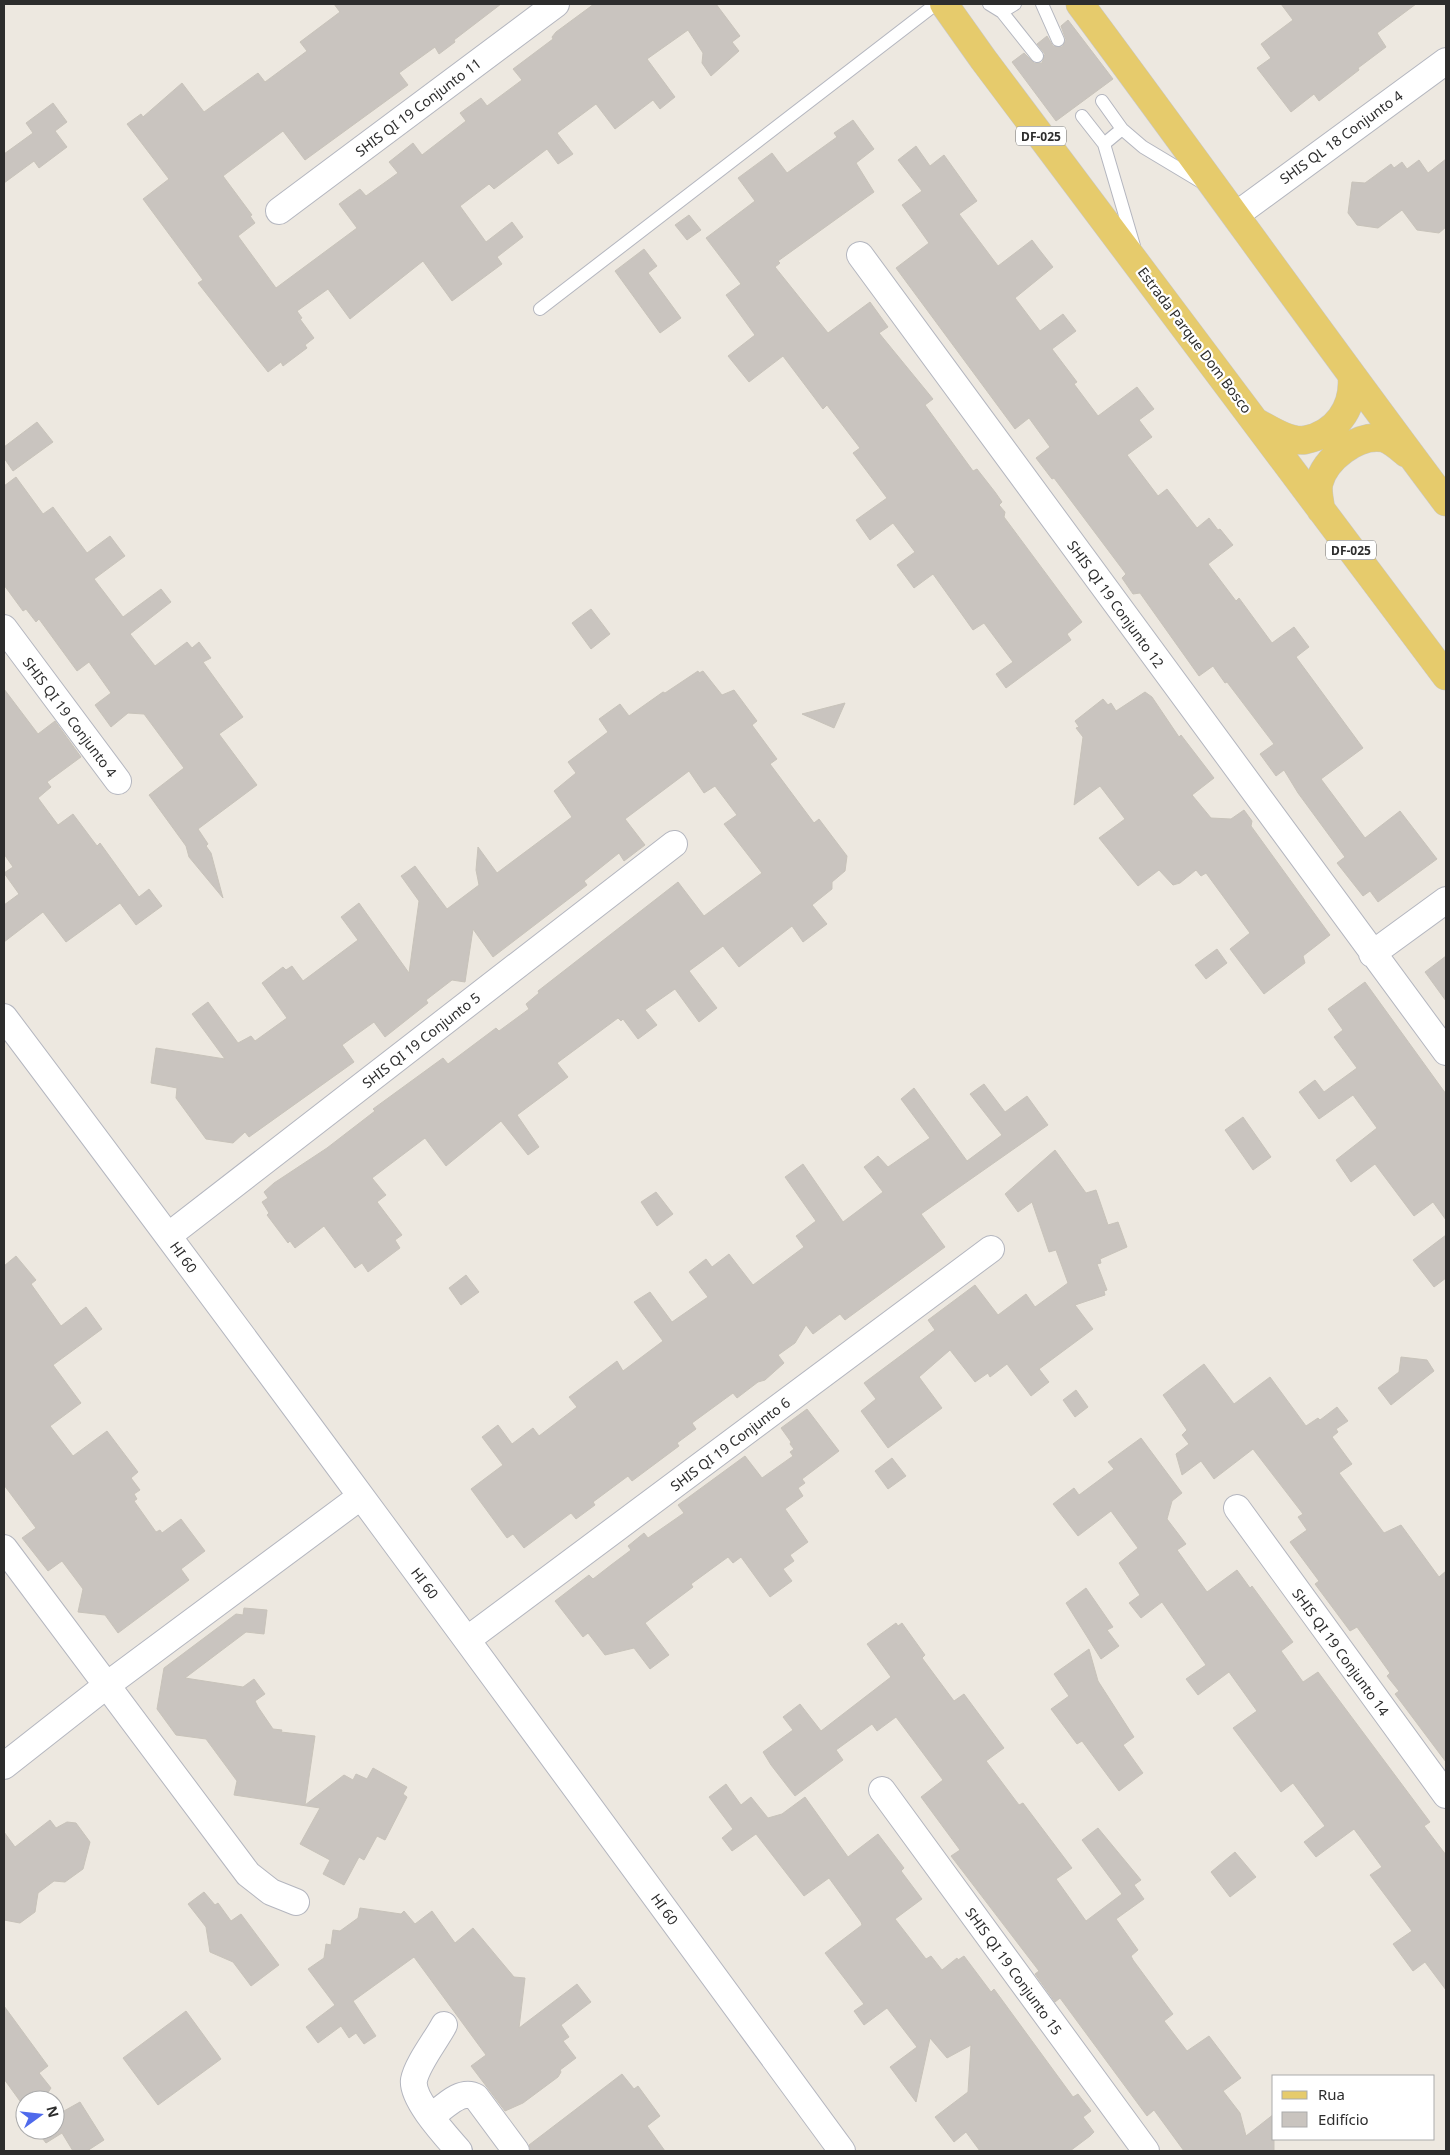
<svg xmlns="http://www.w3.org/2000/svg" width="1450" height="2155" viewBox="0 0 1450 2155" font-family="'Noto Sans',sans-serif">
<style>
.building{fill:#c9c4bf;stroke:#c8c3ba}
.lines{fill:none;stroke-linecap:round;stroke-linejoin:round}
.lane-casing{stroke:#b4b6bf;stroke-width:14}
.street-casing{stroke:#b4b6bf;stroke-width:28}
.primary-casing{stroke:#c8c8c8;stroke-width:29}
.lane{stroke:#fff;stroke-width:12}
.street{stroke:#fff;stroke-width:26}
.primary{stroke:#e6cb6c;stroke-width:28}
.labels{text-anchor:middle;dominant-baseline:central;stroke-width:4.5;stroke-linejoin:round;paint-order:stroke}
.shield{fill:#fff;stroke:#6c6c6c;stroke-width:1}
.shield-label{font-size:12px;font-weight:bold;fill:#2d2d2d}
.street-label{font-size:14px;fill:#2d2d2d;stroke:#fff}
</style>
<rect width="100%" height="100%" fill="#ede8e0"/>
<!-- building -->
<path class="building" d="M 334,4 L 501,4 L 454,40 L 455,42 L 439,54 L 435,47 L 399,73 L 408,85 L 305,160 L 283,131 L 223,176 L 252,215 L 250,216 L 255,223 L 238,236 L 276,288 L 357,228 L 339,204 L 360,189 L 366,196 L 398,173 L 389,162 L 413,143 L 422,155 L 466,121 L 460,113 L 481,98 L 487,106 L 522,80 L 513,69 L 553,39 L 552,37 L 556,32 L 594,4 L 716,4 L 740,36 L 732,42 L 739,51 L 711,76 L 702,63 L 703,53 L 688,30 L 647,59 L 675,97 L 660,109 L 653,100 L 615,129 L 596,104 L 557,133 L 573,154 L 558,164 L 547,149 L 494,189 L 489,184 L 460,206 L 486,242 L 512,222 L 523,237 L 497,257 L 502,264 L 452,301 L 423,261 L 350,319 L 328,289 L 297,311 L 302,318 L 300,319 L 314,338 L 305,345 L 307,348 L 283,366 L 281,362 L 268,372 L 198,283 L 203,280 L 143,199 L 169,179 L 127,124 L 141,114 L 143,117 L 182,83 L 204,112 L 258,73 L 265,82 L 307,51 L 300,42 L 340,12 Z
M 1281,4 L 1416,4 L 1377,33 L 1386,47 L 1358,68 L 1359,70 L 1319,101 L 1314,94 L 1291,112 L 1257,68 L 1271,58 L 1261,44 L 1293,20 Z
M 1068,20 L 1113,79 L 1056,121 L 1012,62 L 1024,53 L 1034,63 L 1042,63 L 1045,54 L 1037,44 L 1047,36 L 1053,46 L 1062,47 L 1066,40 L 1061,26 Z
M 53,103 L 67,122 L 55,131 L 67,147 L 39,168 L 34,161 L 4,183 L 4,154 L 33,133 L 26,123 Z
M 853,120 L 874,149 L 856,163 L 874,192 L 778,261 L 780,263 L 775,267 L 828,333 L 870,302 L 888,327 L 879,333 L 933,399 L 925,405 L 973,471 L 977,469 L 995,492 L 1002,502 L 999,505 L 1005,512 L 1004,517 L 1082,622 L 1067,634 L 1071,640 L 1006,688 L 996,674 L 1013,662 L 984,623 L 973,630 L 933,574 L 914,588 L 897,565 L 915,552 L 893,523 L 870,540 L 856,520 L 887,498 L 853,453 L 860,448 L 827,405 L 823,409 L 783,356 L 749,382 L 728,356 L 755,335 L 726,295 L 741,284 L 706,238 L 755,201 L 738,178 L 772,153 L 787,173 L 837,137 L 834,133 Z
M 916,146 L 930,166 L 944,155 L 977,201 L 959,214 L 998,266 L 1032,240 L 1038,248 L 1053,267 L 1015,298 L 1040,331 L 1063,314 L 1076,331 L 1052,349 L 1077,382 L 1074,384 L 1098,416 L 1137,387 L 1154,409 L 1139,420 L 1152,437 L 1127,455 L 1158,496 L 1167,489 L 1197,528 L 1209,518 L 1218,530 L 1220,529 L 1233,545 L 1208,564 L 1236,601 L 1239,598 L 1272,643 L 1294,627 L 1309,647 L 1296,657 L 1363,748 L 1321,779 L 1365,838 L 1400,811 L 1437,859 L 1378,902 L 1370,891 L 1363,896 L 1337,863 L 1345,857 L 1298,793 L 1284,770 L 1276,776 L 1260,754 L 1274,744 L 1227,682 L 1225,683 L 1213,666 L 1199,676 L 1140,593 L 1133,594 L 1122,578 L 1126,574 L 1054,478 L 1052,479 L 1036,458 L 1050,447 L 1029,418 L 1015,429 L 896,268 L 929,243 L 902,205 L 922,191 L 898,160 Z
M 1446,159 L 1446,227 L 1439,233 L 1417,230 L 1402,210 L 1378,228 L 1357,225 L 1348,213 L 1352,182 L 1365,183 L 1391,164 L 1394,168 L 1402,162 L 1407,169 L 1419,160 L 1428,173 Z
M 689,215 L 701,230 L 687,240 L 675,225 Z
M 644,249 L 657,266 L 648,273 L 681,318 L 660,333 L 615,271 Z
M 37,422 L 53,442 L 13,471 L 4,458 L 4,447 Z
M 16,477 L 43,514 L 53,507 L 87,553 L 110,536 L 125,556 L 94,579 L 123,617 L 161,589 L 171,602 L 130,634 L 155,666 L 187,642 L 192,648 L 199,642 L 211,658 L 203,662 L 243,717 L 219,734 L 257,785 L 198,829 L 208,844 L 206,846 L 211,853 L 223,898 L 189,857 L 186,846 L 149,795 L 184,768 L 144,714 L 128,713 L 111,727 L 95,705 L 111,693 L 89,662 L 77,671 L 39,619 L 36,622 L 26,609 L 23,611 L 4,585 L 4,486 Z
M 591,609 L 610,634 L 591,649 L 572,623 Z
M 698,671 L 699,673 L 703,671 L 722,695 L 734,690 L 757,721 L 752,725 L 777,759 L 770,764 L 814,823 L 819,819 L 847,856 L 845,871 L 832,882 L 832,889 L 812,905 L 827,924 L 803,942 L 792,926 L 739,967 L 723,946 L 689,971 L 717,1008 L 699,1022 L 675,989 L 645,1010 L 657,1025 L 638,1039 L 623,1019 L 621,1021 L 618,1018 L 557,1063 L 568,1077 L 517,1115 L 539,1147 L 528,1155 L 501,1121 L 446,1166 L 425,1138 L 372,1178 L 386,1195 L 377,1202 L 402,1235 L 395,1240 L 400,1248 L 368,1272 L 362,1263 L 355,1268 L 324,1226 L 295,1248 L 290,1241 L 288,1243 L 267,1215 L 269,1213 L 262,1202 L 268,1198 L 264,1192 L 274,1183 L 327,1148 L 375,1111 L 373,1109 L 443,1058 L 448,1064 L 496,1028 L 499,1031 L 529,1009 L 526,1004 L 539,993 L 538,991 L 678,882 L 704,916 L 762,873 L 724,824 L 737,815 L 715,786 L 704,793 L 689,771 L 625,819 L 645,845 L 624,861 L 619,853 L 584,881 L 587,885 L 493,957 L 473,929 L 465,982 L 452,980 L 426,1000 L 428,1003 L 385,1037 L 374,1022 L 342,1045 L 354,1062 L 249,1137 L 245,1132 L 233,1143 L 206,1139 L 176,1098 L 177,1088 L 151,1083 L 156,1048 L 225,1059 L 192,1014 L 208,1002 L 238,1043 L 251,1036 L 255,1041 L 287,1018 L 262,983 L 283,967 L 286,970 L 292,966 L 303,981 L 358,940 L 341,917 L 359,903 L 409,973 L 419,901 L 401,876 L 415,866 L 447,909 L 479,885 L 476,870 L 478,847 L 497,873 L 572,817 L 554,791 L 576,773 L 568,762 L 608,732 L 599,719 L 620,704 L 629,716 L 663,692 L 665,693 Z
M 4,689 L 38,734 L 55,721 L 81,757 L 47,782 L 51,787 L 38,798 L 58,825 L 73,814 L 97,846 L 100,843 L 139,897 L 149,889 L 162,906 L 136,925 L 120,903 L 66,942 L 43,912 L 4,942 L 4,905 L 19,894 L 4,873 L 13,867 L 4,854 Z
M 1145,692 L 1152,697 L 1179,737 L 1181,735 L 1214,778 L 1192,795 L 1211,818 L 1231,819 L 1244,810 L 1252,821 L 1251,826 L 1330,935 L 1303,956 L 1305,963 L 1264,994 L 1230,949 L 1250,933 L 1206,873 L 1201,876 L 1196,870 L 1180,883 L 1173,885 L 1159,870 L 1138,886 L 1099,838 L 1125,819 L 1100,786 L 1074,805 L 1083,737 L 1076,728 L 1079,727 L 1075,721 L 1103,699 L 1108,705 L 1111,703 L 1116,711 Z
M 845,703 L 834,728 L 802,714 Z
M 1217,949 L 1227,963 L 1206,979 L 1195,965 Z
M 1446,956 L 1446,1001 L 1425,972 Z
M 1365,982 L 1446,1094 L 1446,1220 L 1433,1202 L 1414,1216 L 1375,1164 L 1351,1182 L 1336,1160 L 1377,1128 L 1353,1095 L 1319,1119 L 1299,1092 L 1315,1080 L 1324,1092 L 1357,1068 L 1334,1037 L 1343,1030 L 1328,1009 Z
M 984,1084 L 1005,1112 L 1027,1096 L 1048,1125 L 921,1214 L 945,1247 L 845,1320 L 840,1314 L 813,1334 L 806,1325 L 795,1343 L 778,1355 L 784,1363 L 765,1380 L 758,1382 L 737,1398 L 733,1393 L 692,1423 L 696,1429 L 677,1443 L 679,1446 L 632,1481 L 628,1476 L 593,1502 L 595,1505 L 576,1519 L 571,1513 L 524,1548 L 513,1534 L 507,1538 L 471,1489 L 503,1465 L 482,1437 L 498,1425 L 512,1444 L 533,1428 L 539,1436 L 577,1407 L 569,1397 L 617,1361 L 623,1371 L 663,1341 L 634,1302 L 650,1292 L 672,1322 L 708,1297 L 689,1272 L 706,1259 L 712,1267 L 729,1254 L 753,1285 L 804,1247 L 796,1236 L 816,1221 L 785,1177 L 803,1164 L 843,1222 L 883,1192 L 864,1167 L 878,1156 L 888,1167 L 930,1138 L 901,1099 L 914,1088 L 967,1161 L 1002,1135 L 970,1094 Z
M 1243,1117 L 1271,1157 L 1253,1170 L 1225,1130 Z
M 1055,1150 L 1086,1193 L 1096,1190 L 1108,1225 L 1118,1222 L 1127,1247 L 1100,1259 L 1101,1263 L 1097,1264 L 1107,1290 L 1104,1291 L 1105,1295 L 1075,1305 L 1093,1329 L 1039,1369 L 1049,1382 L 1031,1396 L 1007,1364 L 990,1377 L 988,1373 L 975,1382 L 950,1350 L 919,1377 L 942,1408 L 888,1448 L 861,1411 L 876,1399 L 864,1383 L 935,1330 L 928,1320 L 975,1285 L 998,1315 L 1026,1294 L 1035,1307 L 1068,1283 L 1056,1250 L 1049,1252 L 1032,1202 L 1018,1212 L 1005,1194 Z
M 656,1192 L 673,1214 L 657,1226 L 641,1202 Z
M 1446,1235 L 1446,1278 L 1434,1287 L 1413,1260 Z
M 16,1256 L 36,1280 L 31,1284 L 61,1326 L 86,1307 L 102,1329 L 53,1365 L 81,1403 L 50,1426 L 73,1456 L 107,1431 L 138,1472 L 131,1478 L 140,1490 L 134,1494 L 137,1499 L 134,1501 L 156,1532 L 160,1530 L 162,1533 L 181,1519 L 205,1551 L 181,1569 L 189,1580 L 118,1633 L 105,1615 L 78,1612 L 83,1589 L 62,1561 L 48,1571 L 22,1538 L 36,1528 L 4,1485 L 4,1266 Z
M 466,1275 L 479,1292 L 461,1305 L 449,1288 Z
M 1401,1357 L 1427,1360 L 1434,1371 L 1391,1405 L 1378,1388 L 1399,1372 Z
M 1204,1364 L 1234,1404 L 1270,1377 L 1306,1426 L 1318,1418 L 1320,1420 L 1337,1407 L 1348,1421 L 1336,1429 L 1338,1432 L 1332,1437 L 1352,1464 L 1339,1473 L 1384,1533 L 1401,1525 L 1439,1577 L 1446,1571 L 1446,1762 L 1395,1694 L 1399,1691 L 1387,1676 L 1390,1673 L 1357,1627 L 1350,1631 L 1315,1584 L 1319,1581 L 1290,1542 L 1307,1530 L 1298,1517 L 1303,1514 L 1253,1449 L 1214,1479 L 1201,1461 L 1182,1475 L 1176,1454 L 1189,1444 L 1182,1435 L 1187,1430 L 1163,1395 Z
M 1076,1390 L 1088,1407 L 1075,1417 L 1063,1400 Z
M 807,1409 L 839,1451 L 802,1479 L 805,1483 L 798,1488 L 803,1496 L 785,1509 L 808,1542 L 790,1555 L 794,1561 L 783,1569 L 792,1581 L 770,1597 L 741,1557 L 733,1563 L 728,1557 L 691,1584 L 693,1587 L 645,1623 L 669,1655 L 650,1669 L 634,1648 L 605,1655 L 588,1633 L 583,1637 L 555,1601 L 589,1575 L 593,1579 L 611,1565 L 631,1550 L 628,1546 L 644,1533 L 648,1538 L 684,1513 L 678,1505 L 745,1456 L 762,1478 L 793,1456 L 790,1452 L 794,1449 L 790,1444 L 791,1442 L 781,1428 Z
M 1141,1438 L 1182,1493 L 1172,1501 L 1167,1519 L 1186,1544 L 1177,1550 L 1207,1592 L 1237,1570 L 1250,1588 L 1252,1586 L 1293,1642 L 1281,1651 L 1303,1682 L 1318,1672 L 1430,1822 L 1424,1826 L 1446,1855 L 1446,1990 L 1425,1962 L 1413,1971 L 1393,1944 L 1412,1931 L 1370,1875 L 1382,1867 L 1354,1829 L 1316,1857 L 1304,1842 L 1325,1826 L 1293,1783 L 1281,1792 L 1233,1728 L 1257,1711 L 1229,1672 L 1198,1695 L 1186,1679 L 1206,1665 L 1162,1602 L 1141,1618 L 1129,1603 L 1140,1595 L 1119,1563 L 1138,1548 L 1111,1511 L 1078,1536 L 1053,1504 L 1074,1488 L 1079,1495 L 1114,1469 L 1108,1462 Z
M 892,1458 L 906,1476 L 888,1489 L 875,1471 Z
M 1086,1588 L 1113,1627 L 1107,1630 L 1119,1646 L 1101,1659 L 1066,1603 Z
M 244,1608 L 267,1610 L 264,1634 L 246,1632 L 185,1678 L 243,1687 L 254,1679 L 265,1694 L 255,1701 L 258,1707 L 273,1729 L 282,1730 L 281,1732 L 315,1736 L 305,1805 L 344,1775 L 353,1780 L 356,1774 L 367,1779 L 373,1768 L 407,1787 L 403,1794 L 407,1797 L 385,1840 L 377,1836 L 364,1860 L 359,1857 L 344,1885 L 323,1874 L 330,1860 L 300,1844 L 320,1808 L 234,1795 L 237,1781 L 206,1739 L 176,1735 L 157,1709 L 164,1668 L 236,1614 L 243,1615 Z
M 896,1623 L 898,1626 L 902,1623 L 925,1655 L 922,1658 L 954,1701 L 964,1694 L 1004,1748 L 986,1761 L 1019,1805 L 1023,1803 L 1072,1868 L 1056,1879 L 1086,1921 L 1122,1894 L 1082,1840 L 1098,1828 L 1141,1880 L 1134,1885 L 1144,1899 L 1116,1919 L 1138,1950 L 1131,1956 L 1133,1960 L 1173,2014 L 1164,2021 L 1187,2051 L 1209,2036 L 1241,2078 L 1223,2091 L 1240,2113 L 1246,2136 L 1274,2114 L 1274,2151 L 1184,2151 L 1154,2110 L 1147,2116 L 1060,1998 L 1055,2002 L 1035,1974 L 1039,1971 L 951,1856 L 960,1850 L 921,1797 L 943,1780 L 896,1717 L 877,1731 L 872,1724 L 836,1750 L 843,1760 L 795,1796 L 771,1765 L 763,1752 L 793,1730 L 783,1717 L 800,1704 L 821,1731 L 891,1677 L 867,1644 Z
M 1089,1649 L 1098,1681 L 1134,1737 L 1123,1745 L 1143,1773 L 1119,1791 L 1082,1741 L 1077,1744 L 1051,1709 L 1069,1696 L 1054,1674 Z
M 726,1784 L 741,1805 L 751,1797 L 768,1818 L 782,1814 L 805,1797 L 848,1857 L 878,1834 L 904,1868 L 901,1871 L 922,1899 L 895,1919 L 926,1959 L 931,1956 L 942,1970 L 957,1958 L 958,1960 L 964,1956 L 991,1992 L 994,1989 L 1073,2097 L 1078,2094 L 1091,2111 L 1083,2117 L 1094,2132 L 1090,2136 L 1070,2151 L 980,2151 L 966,2132 L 954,2142 L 935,2117 L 968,2092 L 971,2045 L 947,2058 L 930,2038 L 916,2102 L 890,2067 L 917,2047 L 887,2008 L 864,2025 L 854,2011 L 864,2004 L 825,1953 L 862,1925 L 861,1922 L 829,1878 L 804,1896 L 756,1834 L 732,1851 L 722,1838 L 733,1829 L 709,1797 Z
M 50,1820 L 56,1828 L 67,1822 L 76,1823 L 90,1842 L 83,1869 L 65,1882 L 54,1881 L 38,1893 L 35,1912 L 20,1923 L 4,1920 L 4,1832 L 15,1847 Z
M 1235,1852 L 1256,1877 L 1230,1897 L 1211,1872 Z
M 204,1892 L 215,1905 L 218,1903 L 231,1921 L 241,1914 L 279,1965 L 251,1986 L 233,1962 L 210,1952 L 206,1927 L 188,1904 Z
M 360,1908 L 401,1914 L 404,1911 L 415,1924 L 432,1911 L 455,1943 L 473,1928 L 514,1977 L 525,1978 L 519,2028 L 577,1984 L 591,2002 L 561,2025 L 569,2037 L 563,2041 L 576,2058 L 560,2070 L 561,2072 L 558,2077 L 523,2103 L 505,2111 L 471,2066 L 486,2055 L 414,1957 L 353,2001 L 376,2036 L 364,2044 L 356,2033 L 349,2038 L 341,2026 L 318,2043 L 306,2027 L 335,2005 L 308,1969 L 324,1958 L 326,1944 L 331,1945 L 333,1930 L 340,1931 L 358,1918 Z
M 4,2006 L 48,2066 L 39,2073 L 51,2088 L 43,2100 L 25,2100 L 25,2108 L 4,2079 Z
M 186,2011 L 221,2059 L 158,2105 L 123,2058 Z
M 622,2074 L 634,2089 L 638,2086 L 660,2116 L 647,2126 L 665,2151 L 531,2151 L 529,2145 Z
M 80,2102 L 104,2140 L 87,2151 L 73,2151 L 62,2133 L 46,2143 L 36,2130 L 55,2130 L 55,2116 Z"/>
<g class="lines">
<!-- lane casing -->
<g class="lane-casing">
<path id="lane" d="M 989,4 L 1002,12 L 1037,56
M 1042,4 L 1058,40
M 1002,12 L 1015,4
M 1102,101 L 1122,129 L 1143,147 L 1203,183
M 1082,116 L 1104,144 L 1134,246
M 1104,144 L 1122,129
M 540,309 L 936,4"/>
</g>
<!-- street casing -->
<g class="street-casing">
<path id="street" d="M 279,211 L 556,4
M 1236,215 L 1446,61
M 860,255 L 1446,1052
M 4,628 L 118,781
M 1372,954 L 1446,900
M 4,1017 C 287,1393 564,1772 842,2151
M 168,1236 L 674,844
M 1237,1508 L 1446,1795
M 4,1548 L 248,1874 L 271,1892 L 296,1902
M 468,1639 L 991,1249
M 4,1766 L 107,1685 L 360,1497
M 882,1790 L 1146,2151
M 444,2025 C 436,2040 417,2064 414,2080 C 411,2099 447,2137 459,2151
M 431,2117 C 443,2108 461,2088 476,2097 L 516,2151"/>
</g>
<!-- primary casing -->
<g class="primary-casing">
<path id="primary" d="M 944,4 L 983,59 L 1446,676
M 1080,4 C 1203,169 1322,337 1446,502
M 1258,423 C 1271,430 1289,442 1305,440 C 1336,434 1354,408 1352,378
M 1321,510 C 1320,502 1317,491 1319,483 C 1325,459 1357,434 1383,438 C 1391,440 1400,448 1406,453"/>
</g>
<!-- lane -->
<use href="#lane" class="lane"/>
<!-- street -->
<use href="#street" class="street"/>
<!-- primary -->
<use href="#primary" class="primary"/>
</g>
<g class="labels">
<!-- shield labels -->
<g class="shield">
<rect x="1016" y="126.5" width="50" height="19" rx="4"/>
<rect x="1326" y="540.5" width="50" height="19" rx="4"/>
</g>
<g class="shield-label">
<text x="1041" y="136">DF-025</text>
<text x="1351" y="550">DF-025</text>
</g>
<!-- street labels -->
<g class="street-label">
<text transform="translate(418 107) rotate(-37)">SHIS QI 19 Conjunto 11</text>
<text transform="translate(1341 137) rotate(-36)">SHIS QL 18 Conjunto 4</text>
<text transform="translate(1195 340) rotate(53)">Estrada Parque Dom Bosco</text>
<text transform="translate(1116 604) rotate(54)">SHIS QI 19 Conjunto 12</text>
<text transform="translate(70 717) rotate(53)">SHIS QI 19 Conjunto 4</text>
<text transform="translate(421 1040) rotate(-38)">SHIS QI 19 Conjunto 5</text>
<text transform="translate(184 1257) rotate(54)">HI 60</text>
<text transform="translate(730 1444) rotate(-37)">SHIS QI 19 Conjunto 6</text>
<text transform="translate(425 1583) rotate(53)">HI 60</text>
<text transform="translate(1341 1652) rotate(54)">SHIS QI 19 Conjunto 14</text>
<text transform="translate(665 1909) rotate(54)">HI 60</text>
<text transform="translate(1014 1971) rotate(54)">SHIS QI 19 Conjunto 15</text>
</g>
</g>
<!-- border -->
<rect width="1450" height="2155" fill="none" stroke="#2d2d2d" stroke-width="10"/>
<!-- legend -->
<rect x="1272" y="2075" width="162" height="65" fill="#ffffff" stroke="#ababab"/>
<rect x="1282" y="2091" width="25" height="8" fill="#e6cb6c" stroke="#ababab"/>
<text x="1318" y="2100" font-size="15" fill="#2d2d2d">Rua</text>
<rect x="1282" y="2112" width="25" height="15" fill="#c9c4bf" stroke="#ababab"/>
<text x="1318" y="2125" font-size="15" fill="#2d2d2d">Edifício</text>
<!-- north arrow -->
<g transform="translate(40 2115) rotate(75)"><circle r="24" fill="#ffffff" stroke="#ababab"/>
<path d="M0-4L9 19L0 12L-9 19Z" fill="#4f6aec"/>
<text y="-8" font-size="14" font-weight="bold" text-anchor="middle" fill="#2d2d2d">N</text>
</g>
</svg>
